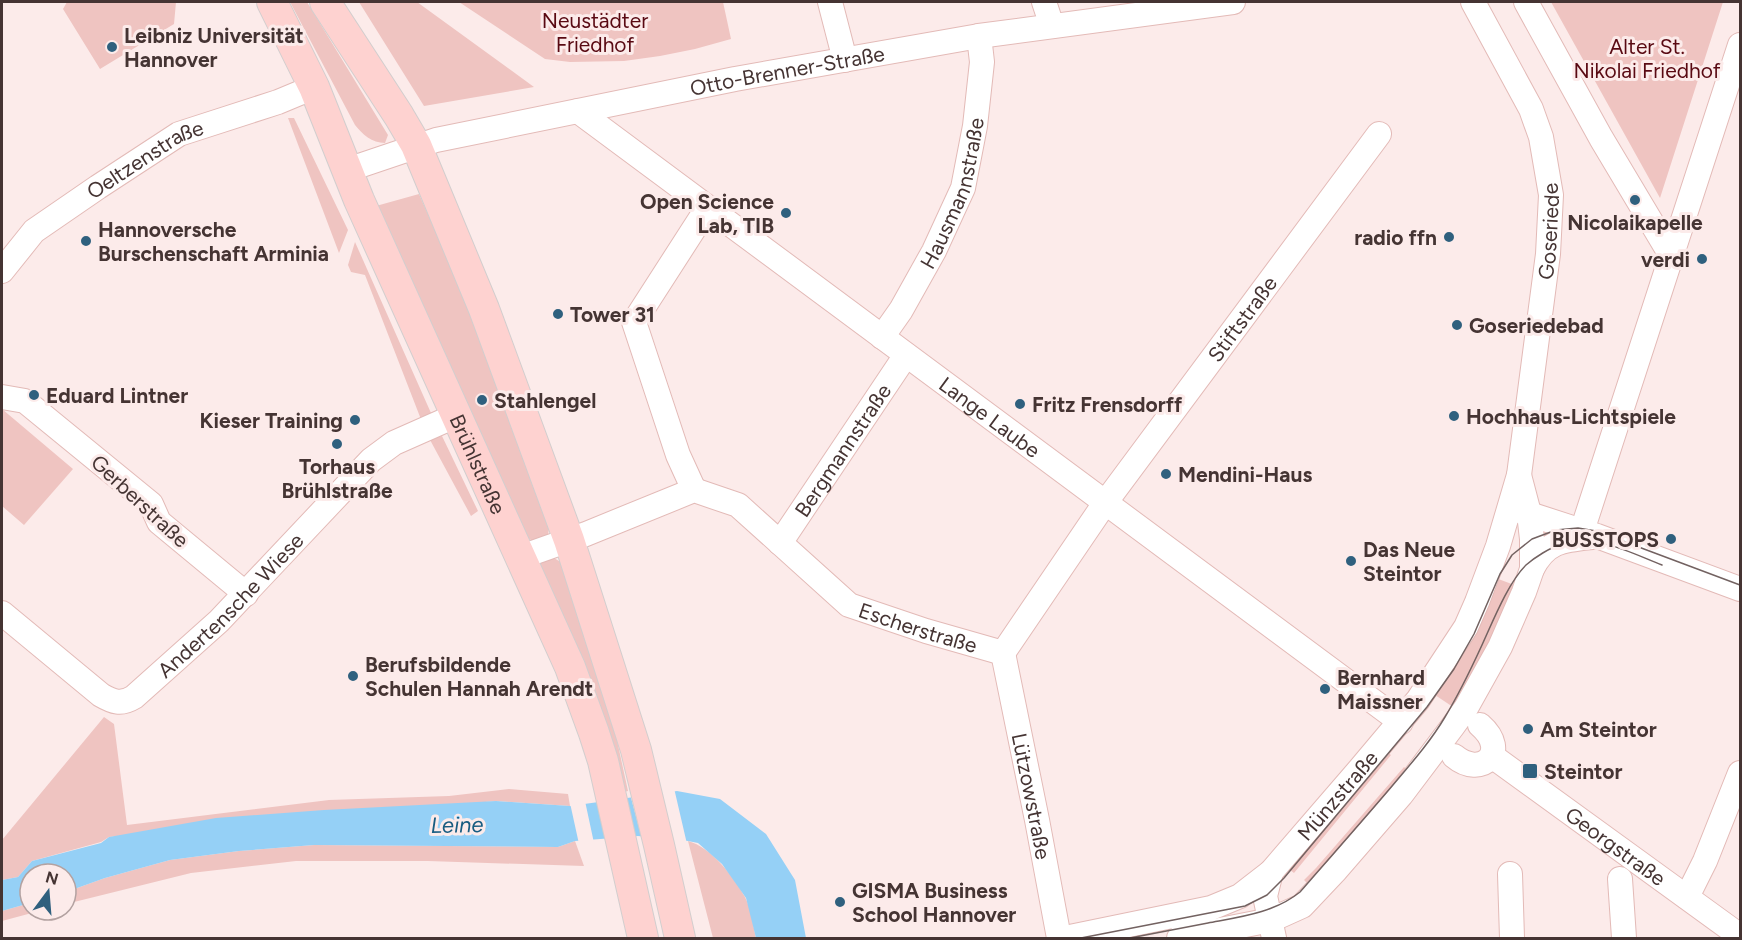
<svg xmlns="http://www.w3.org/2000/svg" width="1742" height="940" viewBox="0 0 1742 940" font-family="Figtree,sans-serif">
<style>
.green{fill:#efc4c1}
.water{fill:#95d0f6}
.pier{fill:#fcebea}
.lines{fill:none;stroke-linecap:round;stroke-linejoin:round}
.minor-casing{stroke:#e3bab7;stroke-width:26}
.major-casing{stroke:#d2cece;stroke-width:32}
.minor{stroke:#fff;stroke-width:24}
.major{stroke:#fed2d0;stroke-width:30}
.tram{stroke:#736261;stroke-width:1.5}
.poi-dot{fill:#2f607e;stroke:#fcebea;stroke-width:2}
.labels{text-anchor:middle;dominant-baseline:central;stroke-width:6;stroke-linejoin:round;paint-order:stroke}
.park-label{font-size:21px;fill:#590912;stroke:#fcebea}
.poi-label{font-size:21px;font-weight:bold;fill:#453433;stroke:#fcebea;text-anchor:start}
.street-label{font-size:21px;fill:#453433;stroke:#fcebea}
.water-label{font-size:22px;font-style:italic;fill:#185c81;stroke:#fcebea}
</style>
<rect width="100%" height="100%" fill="#fcebea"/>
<!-- green -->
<path class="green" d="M 67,2 L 176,2 L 174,24 L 100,69 L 63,9 Z
M 290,2 L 307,2 L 388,135 L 385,143 C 372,143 362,134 355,125 Z
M 359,2 L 417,2 L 534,87 L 424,106 Z
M 459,2 L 723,2 L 731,39 L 695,49 L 660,56 L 624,61 L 570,62 L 545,59 Z
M 1551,2 L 1723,2 L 1660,198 Z
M 288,118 L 294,118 L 348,230 L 339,253 Z
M 419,194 L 472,314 L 549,529 L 547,540 L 535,542 L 527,538 L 376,206 Z
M 355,242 L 431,413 L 422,422 L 365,275 L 351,272 L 348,265 Z
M 2,409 L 73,469 L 24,525 L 2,506 Z
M 442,436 L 478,511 L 471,516 L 429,438 Z
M 551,556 L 562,563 L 613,722 L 628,791 L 620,793 L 540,573 L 539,561 Z
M 1493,577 L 1517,586 L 1456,709 L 1432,693 Z
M 104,717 L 114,724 L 127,825 L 329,800 L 449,796 L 509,789 L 568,794 L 570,806 L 496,801 L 109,837 L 101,842 L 32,861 L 18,877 L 2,880 L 2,840 Z
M 1384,750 L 1391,755 L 1294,873 L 1286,867 Z
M 1404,767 L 1411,773 L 1310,886 L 1304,880 L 1316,868 Z
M 575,841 L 584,866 L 428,861 L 296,861 L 191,873 L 66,904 L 66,892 L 105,878 L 170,860 L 239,851 L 314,845 L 558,847 Z
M 688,841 C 711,847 734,877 745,897 C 751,909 753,925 756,938 L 713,938 Z
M 30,903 L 30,910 L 43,910 L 2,921 L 2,911 Z"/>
<!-- water -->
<path class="water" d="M 677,791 L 720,799 L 766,834 L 795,880 L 806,938 L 756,938 L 746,898 L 722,864 L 698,843 L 688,841 L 638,836 L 575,841 L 558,847 L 314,845 L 239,851 L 170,860 L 105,878 L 66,892 L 66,874 L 30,874 L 30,903 L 2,911 L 2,880 L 18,877 L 32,861 L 101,843 L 109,837 L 216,818 L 324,810 L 496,801 L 570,806 Z"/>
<!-- pier -->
<path class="pier" d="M 674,788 L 687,844 L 642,839 L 630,794 Z
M 585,801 L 594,843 L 579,844 L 570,803 Z"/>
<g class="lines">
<!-- minor casing -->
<g class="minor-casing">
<g id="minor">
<path d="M 830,2 L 845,60"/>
<path d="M 1044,2 L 1052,26"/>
<path d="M 1526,2 L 1601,138 L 1672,257"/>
<path id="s1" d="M 578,111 L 1401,722"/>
<path id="s2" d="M 347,170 L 436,140 L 735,79 L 979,36 L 1233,2"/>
<path id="s3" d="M 2,271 L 34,231 L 98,187 L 179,134 L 278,102 L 314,87"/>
<path id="s4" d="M 882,337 L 901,310 L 934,251 L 963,188 L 975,126 L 982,62 L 979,36"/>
<path d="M 2,397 L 25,401 L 151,504 L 159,522 L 246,594"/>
<path d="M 694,490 L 678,455 L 634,322 L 708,207"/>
<path d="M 1517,510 L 1597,536 L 1740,589"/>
<path d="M 1582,531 L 1740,45"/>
<path id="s5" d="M 780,543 L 906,355"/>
<path id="s6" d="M 521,557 L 586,534 L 694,490 L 738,505 L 849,605 L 926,631 L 1003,653"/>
<path d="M 1532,569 C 1546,541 1563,540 1592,537"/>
<path id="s7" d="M 2,613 L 101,695 C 113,702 121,705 134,697 L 219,621 L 371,460 L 394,443 L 455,416"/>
<path id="s8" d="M 1003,653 L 1105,503 L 1379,134"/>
<path id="s9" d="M 1003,653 L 1037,820 L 1059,938"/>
<path d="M 1454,756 C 1481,779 1511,752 1480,725"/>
<path id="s10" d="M 1492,756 L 1740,936"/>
<path d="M 1271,872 L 1265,896 L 1274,938"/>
<path d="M 1510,874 L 1512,938"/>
<path d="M 1620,879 L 1624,938"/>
<path d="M 1687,897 L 1705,861 L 1740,773"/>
<path id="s11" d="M 1065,938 L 1211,908 L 1240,896 L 1271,872 L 1359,770 L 1418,700 L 1466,627 L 1477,602 L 1498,546 L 1519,475 L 1548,254 L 1551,195 L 1541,137 L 1531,109 L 1473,2"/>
<path d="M 1179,938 L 1271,920 L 1302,906 L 1336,870 L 1401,795 L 1453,726 L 1466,708 L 1500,647 L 1524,592 L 1532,569 L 1532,539 L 1529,513 L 1519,475"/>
</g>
</g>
<!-- major casing -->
<g class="major-casing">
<g id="major">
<path id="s12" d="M 272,2 L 314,87 L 359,200 L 570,667 L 594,733 L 603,761 L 643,938"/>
<path d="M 325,2 L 399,116 L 416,145 L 484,309 L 569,540 L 636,750 L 659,845 L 680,938"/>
</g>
</g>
<!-- minor -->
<use href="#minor" class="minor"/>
<!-- major -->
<use href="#major" class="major"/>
<!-- tram -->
<path class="tram" d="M 1081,938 L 1245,906 L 1267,895 L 1284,878 L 1427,707 L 1454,669 L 1474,634 L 1500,574 L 1512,555 L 1532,539 L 1556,530 L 1578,528 L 1596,531 L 1740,585
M 1130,938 C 1156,933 1182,928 1208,923 C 1240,917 1274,913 1300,892 C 1333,854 1366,817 1398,779 C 1415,759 1432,739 1445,717 C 1459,694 1471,669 1482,645 C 1493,621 1508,583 1526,565 C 1535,557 1550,548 1561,544 C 1595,533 1631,553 1662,565"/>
</g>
<!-- markers -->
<g class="poi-dot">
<circle cx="112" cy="47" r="6"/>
<circle cx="1635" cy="200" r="6"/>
<circle cx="786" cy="213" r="6"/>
<circle cx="1449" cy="237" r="6"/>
<circle cx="86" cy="241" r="6"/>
<circle cx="1702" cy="259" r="6"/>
<circle cx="558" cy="314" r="6"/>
<circle cx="1457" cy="325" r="6"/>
<circle cx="34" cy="395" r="6"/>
<circle cx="482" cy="400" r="6"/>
<circle cx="1020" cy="404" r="6"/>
<circle cx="1454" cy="416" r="6"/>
<circle cx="355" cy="420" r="6"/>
<circle cx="337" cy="444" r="6"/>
<circle cx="1166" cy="474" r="6"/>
<circle cx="1671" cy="539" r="6"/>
<circle cx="1351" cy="561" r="6"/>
<circle cx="353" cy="676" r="6"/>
<circle cx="1325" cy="689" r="6"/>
<circle cx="1528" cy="729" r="6"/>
<rect x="1522" y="763" width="16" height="16" rx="3"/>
<circle cx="840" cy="902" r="6"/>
</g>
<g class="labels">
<!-- park labels -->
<g class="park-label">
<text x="595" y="20">Neustädter<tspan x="595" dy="24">Friedhof</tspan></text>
<text x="1647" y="46">Alter St.<tspan x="1647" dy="24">Nikolai Friedhof</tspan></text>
</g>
<!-- poi labels -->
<g class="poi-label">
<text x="124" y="35">Leibniz Universität<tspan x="124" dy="24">Hannover</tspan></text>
<text x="774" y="201" text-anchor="end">Open Science<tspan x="774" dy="24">Lab, TIB</tspan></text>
<text x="1635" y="222" text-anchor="middle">Nicolaikapelle</text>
<text x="98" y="229">Hannoversche<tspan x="98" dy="24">Burschenschaft Arminia</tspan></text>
<text x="1437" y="237" text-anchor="end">radio ffn</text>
<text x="1690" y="259" text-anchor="end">verdi</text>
<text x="570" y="314">Tower 31</text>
<text x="1469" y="325">Goseriedebad</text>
<text x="46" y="395">Eduard Lintner</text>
<text x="494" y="400">Stahlengel</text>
<text x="1032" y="404">Fritz Frensdorff</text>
<text x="1466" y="416">Hochhaus-Lichtspiele</text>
<text x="343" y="420" text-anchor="end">Kieser Training</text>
<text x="337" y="466" text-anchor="middle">Torhaus<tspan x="337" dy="24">Brühlstraße</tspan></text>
<text x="1178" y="474">Mendini-Haus</text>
<text x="1659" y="539" text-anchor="end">BUSSTOPS</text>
<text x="1363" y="549">Das Neue<tspan x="1363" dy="24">Steintor</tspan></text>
<text x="365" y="664">Berufsbildende<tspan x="365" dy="24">Schulen Hannah Arendt</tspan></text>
<text x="1337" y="677">Bernhard<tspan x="1337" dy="24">Maissner</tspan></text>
<text x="1540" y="729">Am Steintor</text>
<text x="1544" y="771">Steintor</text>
<text x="852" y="890">GISMA Business<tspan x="852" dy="24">School Hannover</tspan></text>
</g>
<!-- street labels -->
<g class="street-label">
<text stroke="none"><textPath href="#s2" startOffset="452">Otto-Brenner-Straße</textPath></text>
<text stroke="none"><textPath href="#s3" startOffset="184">Oeltzenstraße</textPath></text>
<text stroke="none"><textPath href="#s4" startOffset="162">Hausmannstraße</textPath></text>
<text stroke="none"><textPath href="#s11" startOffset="940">Goseriede</textPath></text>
<text stroke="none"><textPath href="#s8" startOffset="411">Stiftstraße</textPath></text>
<text stroke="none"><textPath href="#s1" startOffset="513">Lange Laube</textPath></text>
<text stroke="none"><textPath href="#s5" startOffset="112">Bergmannstraße</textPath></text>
<text stroke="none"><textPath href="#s12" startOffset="506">Brühlstraße</textPath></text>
<text transform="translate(140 501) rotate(43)">Gerberstraße</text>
<text stroke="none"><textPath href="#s7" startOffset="297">Andertensche Wiese</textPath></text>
<text stroke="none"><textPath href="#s6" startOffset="454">Escherstraße</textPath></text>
<text stroke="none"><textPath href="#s11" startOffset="321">Münzstraße</textPath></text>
<text stroke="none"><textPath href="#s9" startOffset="146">Lützowstraße</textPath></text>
<text stroke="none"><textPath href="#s10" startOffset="153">Georgstraße</textPath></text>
</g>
<!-- water labels -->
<g class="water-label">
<text transform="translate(457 825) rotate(-1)">Leine</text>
</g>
</g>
<!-- border -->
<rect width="1742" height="940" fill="none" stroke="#453433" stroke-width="6"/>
<!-- north arrow -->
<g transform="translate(48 892) rotate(16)"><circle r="28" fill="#fcebea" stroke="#b3a2a1" stroke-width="1.5"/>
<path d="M0-4.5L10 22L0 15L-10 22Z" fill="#2f607e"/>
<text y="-9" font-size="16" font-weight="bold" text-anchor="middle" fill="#453433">N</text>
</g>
</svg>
